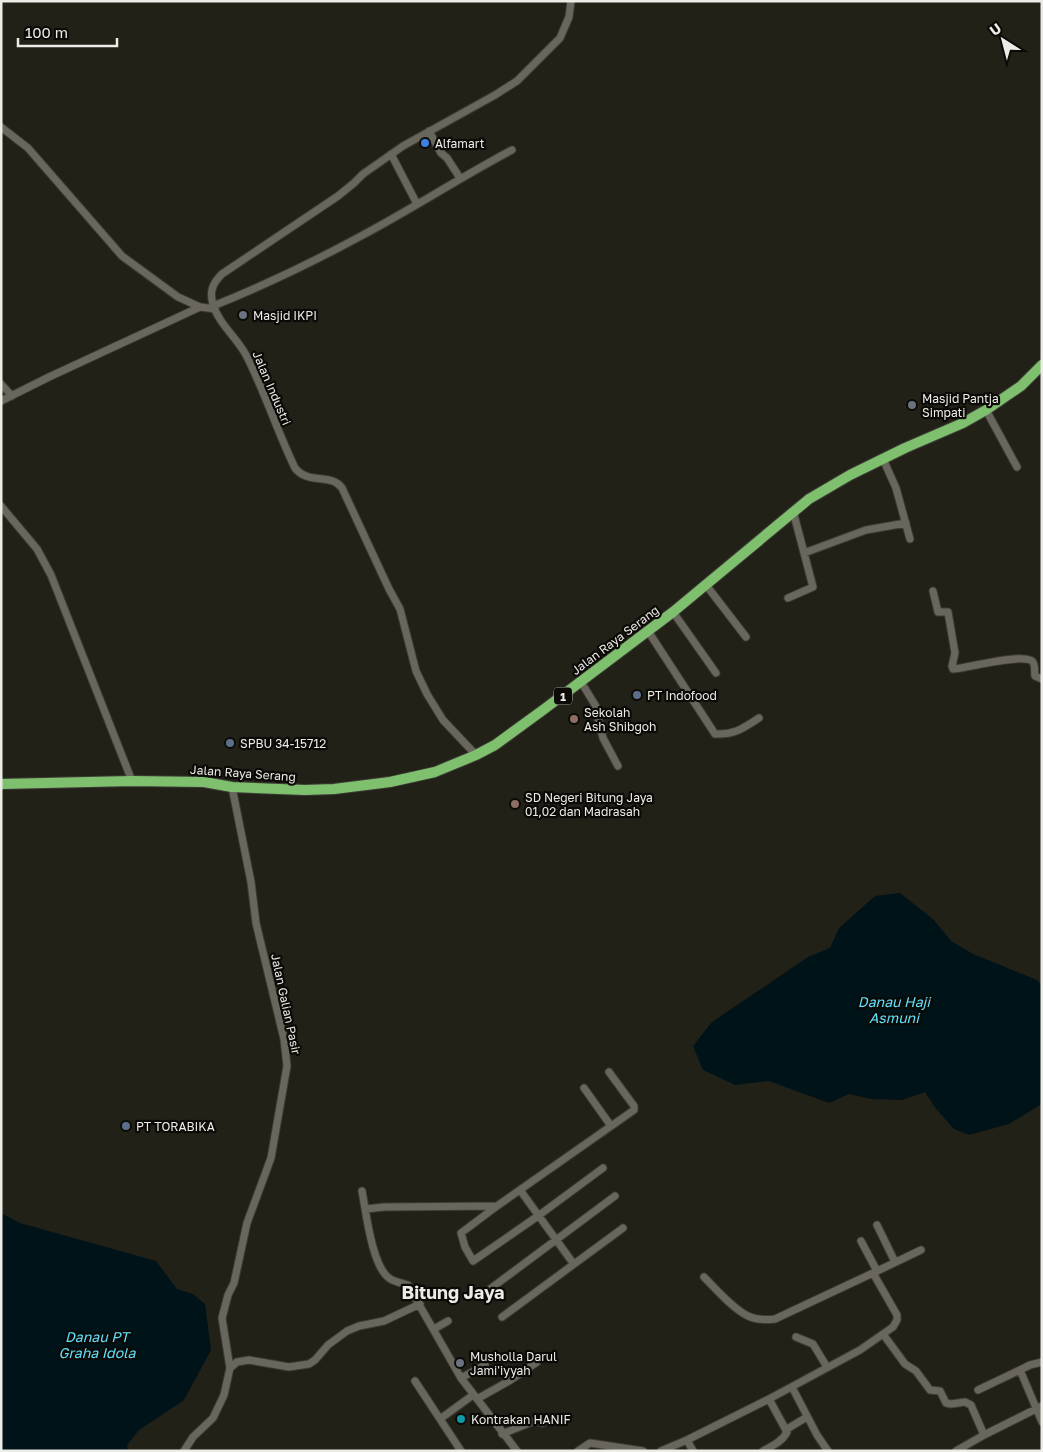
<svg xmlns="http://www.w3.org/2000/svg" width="1043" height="1452" viewBox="0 0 1043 1452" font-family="'Golos Text',sans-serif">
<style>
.water{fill:#001318}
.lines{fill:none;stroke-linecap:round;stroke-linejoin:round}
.minor-casing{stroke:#3d3c36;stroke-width:9}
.highway-casing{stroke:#3d3c36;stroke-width:12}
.minor{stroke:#69675d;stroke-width:7}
.highway{stroke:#7fc06f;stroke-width:10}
.shop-dot{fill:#3f7fe0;stroke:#0b0a07;stroke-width:2}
.worship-dot{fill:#6b7280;stroke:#0b0a07;stroke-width:2}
.service-dot{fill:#5c6f8a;stroke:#0b0a07;stroke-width:2}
.education-dot{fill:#8d6e63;stroke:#0b0a07;stroke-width:2}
.culture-dot{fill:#0f9aa8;stroke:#0b0a07;stroke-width:2}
.labels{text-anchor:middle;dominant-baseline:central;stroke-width:4.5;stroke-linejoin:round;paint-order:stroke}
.shield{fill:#0b0a07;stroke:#a8a8a3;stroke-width:1}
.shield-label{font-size:11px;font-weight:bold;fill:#ecebe6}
.poi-label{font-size:12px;fill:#ecebe6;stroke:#0b0a07;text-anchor:start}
.street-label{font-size:12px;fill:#ecebe6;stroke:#0b0a07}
.water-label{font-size:14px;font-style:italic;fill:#61e0fb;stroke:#0b0a07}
.district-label{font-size:18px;font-weight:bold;fill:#ecebe6;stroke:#0b0a07}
</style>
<rect width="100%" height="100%" fill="#222118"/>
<!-- water -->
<path class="water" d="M 900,893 L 933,919 L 951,941 L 973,954 L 1037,980 L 1042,986 L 1042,1103 L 1040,1105 L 1009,1124 L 969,1135 L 954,1129 L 936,1109 L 925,1092 L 902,1100 L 871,1099 L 849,1094 L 829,1103 L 769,1081 L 735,1085 L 703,1070 L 693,1046 L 712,1022 L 808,957 L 830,948 L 839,928 L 875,896 Z
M 1,1213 L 20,1223 L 156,1261 L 177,1289 L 193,1294 L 205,1304 L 211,1350 L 184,1400 L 139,1430 L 127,1445 L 128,1451 L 1,1451 Z"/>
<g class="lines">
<!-- minor casing -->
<g class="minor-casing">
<path id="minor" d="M 1,127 L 28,148 L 122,256 L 178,297 L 200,307 L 215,309
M 429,131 L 441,153 L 447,158 L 460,178
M 391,154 L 417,204
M 213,306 C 263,286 313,262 361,236 C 412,209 461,177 512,150
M 1,384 L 12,396
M 1,401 L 49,377 L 200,307
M 986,410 L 1017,467
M 883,459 L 896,488 L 910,539
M 1,506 L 37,549 L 51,575 L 132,781
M 804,553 L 866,530 L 906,523
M 706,585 L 746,637
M 933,591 L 938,612 L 948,612 L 955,653 L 952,666 L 953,669 C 968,668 1021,653 1032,661 C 1036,664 1034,672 1035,676 L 1042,679
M 788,598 L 813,587 L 793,511
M 673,612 L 716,673
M 648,631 L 715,734 C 735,735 743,728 759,718
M 581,682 L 597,708 L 598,718 L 603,738 L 618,766
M 476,755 L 443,720 L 427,694 L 416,671 L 400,609 L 389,589 L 342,488 C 332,473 308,485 295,468 C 277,431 265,392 246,355 C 237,338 218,323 213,304 C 209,291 213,283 222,274 L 338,196 L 354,183 L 363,174 L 403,146 L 495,95 L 517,81 L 560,38 L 569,17 L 571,1
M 584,1088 L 611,1126
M 520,1190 L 573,1263
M 362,1191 C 366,1212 372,1266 389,1278 C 394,1282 402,1283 408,1285 L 409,1287 L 461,1378 L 517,1451
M 497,1206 L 461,1233 L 465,1247 L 473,1261 L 538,1216 L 603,1168
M 366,1209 L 384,1207 L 497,1206 L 634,1110 L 634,1106 L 609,1072
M 877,1225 L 895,1262
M 861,1241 L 877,1271
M 704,1277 C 716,1289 733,1309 748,1316 C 756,1320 766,1320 775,1319 L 873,1273
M 490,1289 L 615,1196
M 502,1317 L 623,1228
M 434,1329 L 448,1321
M 883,1334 L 905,1364 L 916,1371 L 930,1390 L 940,1391 L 946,1403 L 951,1404 L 965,1402 L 971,1405 L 984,1435
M 796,1337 L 813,1344 L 827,1367
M 230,1368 L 222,1318 L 228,1295 L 234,1283 L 247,1223 L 271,1158 L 287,1066 L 284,1039 L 256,923 L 251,882 L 232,787
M 1020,1370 L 1030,1365 L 1042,1362
M 461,1378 L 485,1365
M 415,1381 L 461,1451
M 792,1387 L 817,1435 L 828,1451
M 978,1390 L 1020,1370 L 1042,1422
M 477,1399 L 509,1381 L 537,1362
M 440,1419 L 473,1395
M 787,1429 L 807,1417
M 502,1434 L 534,1421 L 543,1423
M 687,1440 L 693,1451
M 184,1451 L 193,1437 L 213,1418 L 224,1395 L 230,1368 L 237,1362 L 249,1360 L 289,1367 L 309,1364 L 315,1360 L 328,1345 L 347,1331 L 359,1326 L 384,1321 L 420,1304
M 578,1451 L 590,1443 L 643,1451
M 661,1451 L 687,1440 L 769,1399 L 860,1350 L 893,1327 L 897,1320 L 897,1315 L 873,1273 L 921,1250
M 763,1451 C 772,1446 783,1441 787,1432 L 769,1399
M 956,1451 L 984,1435 L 1042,1406"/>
</g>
<!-- highway casing -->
<g class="highway-casing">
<path id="highway" d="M 1,784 L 132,781 L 204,782 L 232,787 L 305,790 L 334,789 L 390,782 L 435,772 L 476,755 L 495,745 L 543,710 L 673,612 L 809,499 L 850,475 L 905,448 L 963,423 L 986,410 L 1021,386 L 1042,365"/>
</g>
<!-- minor -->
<use href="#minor" class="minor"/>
<!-- highway -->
<use href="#highway" class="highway"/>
</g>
<!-- markers -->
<circle class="shop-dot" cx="425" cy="143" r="5"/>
<g class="worship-dot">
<circle cx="243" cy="315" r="5"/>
<circle cx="912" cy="405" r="5"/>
<circle cx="460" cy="1363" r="5"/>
</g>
<g class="service-dot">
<circle cx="637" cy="695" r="5"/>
<circle cx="230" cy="743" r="5"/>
<circle cx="126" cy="1126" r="5"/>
</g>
<g class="education-dot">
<circle cx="574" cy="719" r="5"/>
<circle cx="515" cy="804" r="5"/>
</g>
<circle class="culture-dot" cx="461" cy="1419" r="5"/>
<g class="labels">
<!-- shield labels -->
<rect class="shield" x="554" y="687.5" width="18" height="17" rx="4"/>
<g class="shield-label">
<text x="563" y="696">1</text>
</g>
<!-- poi labels -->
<g class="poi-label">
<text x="435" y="143">Alfamart</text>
<text x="253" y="315">Masjid IKPI</text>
<text x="922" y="398">Masjid Pantja<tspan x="922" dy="14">Simpati</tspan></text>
<text x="647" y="695">PT Indofood</text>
<text x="584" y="712">Sekolah<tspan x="584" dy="14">Ash Shibgoh</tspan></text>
<text x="240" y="743">SPBU 34-15712</text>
<text x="525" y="797">SD Negeri Bitung Jaya<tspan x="525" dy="14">01,02 dan Madrasah</tspan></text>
<text x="136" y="1126">PT TORABIKA</text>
<text x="470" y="1356">Musholla Darul<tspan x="470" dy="14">Jami'iyyah</tspan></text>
<text x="471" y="1419">Kontrakan HANIF</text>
</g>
<!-- street labels -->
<g class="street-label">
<text transform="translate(272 388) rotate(67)">Jalan Industri</text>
<text transform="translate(615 640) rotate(-37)">Jalan Raya Serang</text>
<text transform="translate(243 773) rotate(4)">Jalan Raya Serang</text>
<text transform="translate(286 1004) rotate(78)">Jalan Galian Pasir</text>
</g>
<!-- water labels -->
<g class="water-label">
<text x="894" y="1001">Danau Haji<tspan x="894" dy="16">Asmuni</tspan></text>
<text x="97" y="1336">Danau PT<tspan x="97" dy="16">Graha Idola</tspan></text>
</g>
<!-- district labels -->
<g class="district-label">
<text x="453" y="1292">Bitung Jaya</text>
</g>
</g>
<!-- border -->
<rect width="1043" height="1452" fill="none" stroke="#ecebe6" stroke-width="5"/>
<!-- north arrow -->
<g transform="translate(1003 40) rotate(324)" stroke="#0b0a07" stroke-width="4" paint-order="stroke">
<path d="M0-4L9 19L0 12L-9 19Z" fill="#ecebe6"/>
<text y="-8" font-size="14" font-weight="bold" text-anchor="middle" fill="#ecebe6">U</text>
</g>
<!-- scale -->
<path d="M18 38v8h99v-8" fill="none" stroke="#ecebe6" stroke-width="2.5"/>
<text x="25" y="38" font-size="15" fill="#ecebe6" stroke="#0b0a07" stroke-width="4" paint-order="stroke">100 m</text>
</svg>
